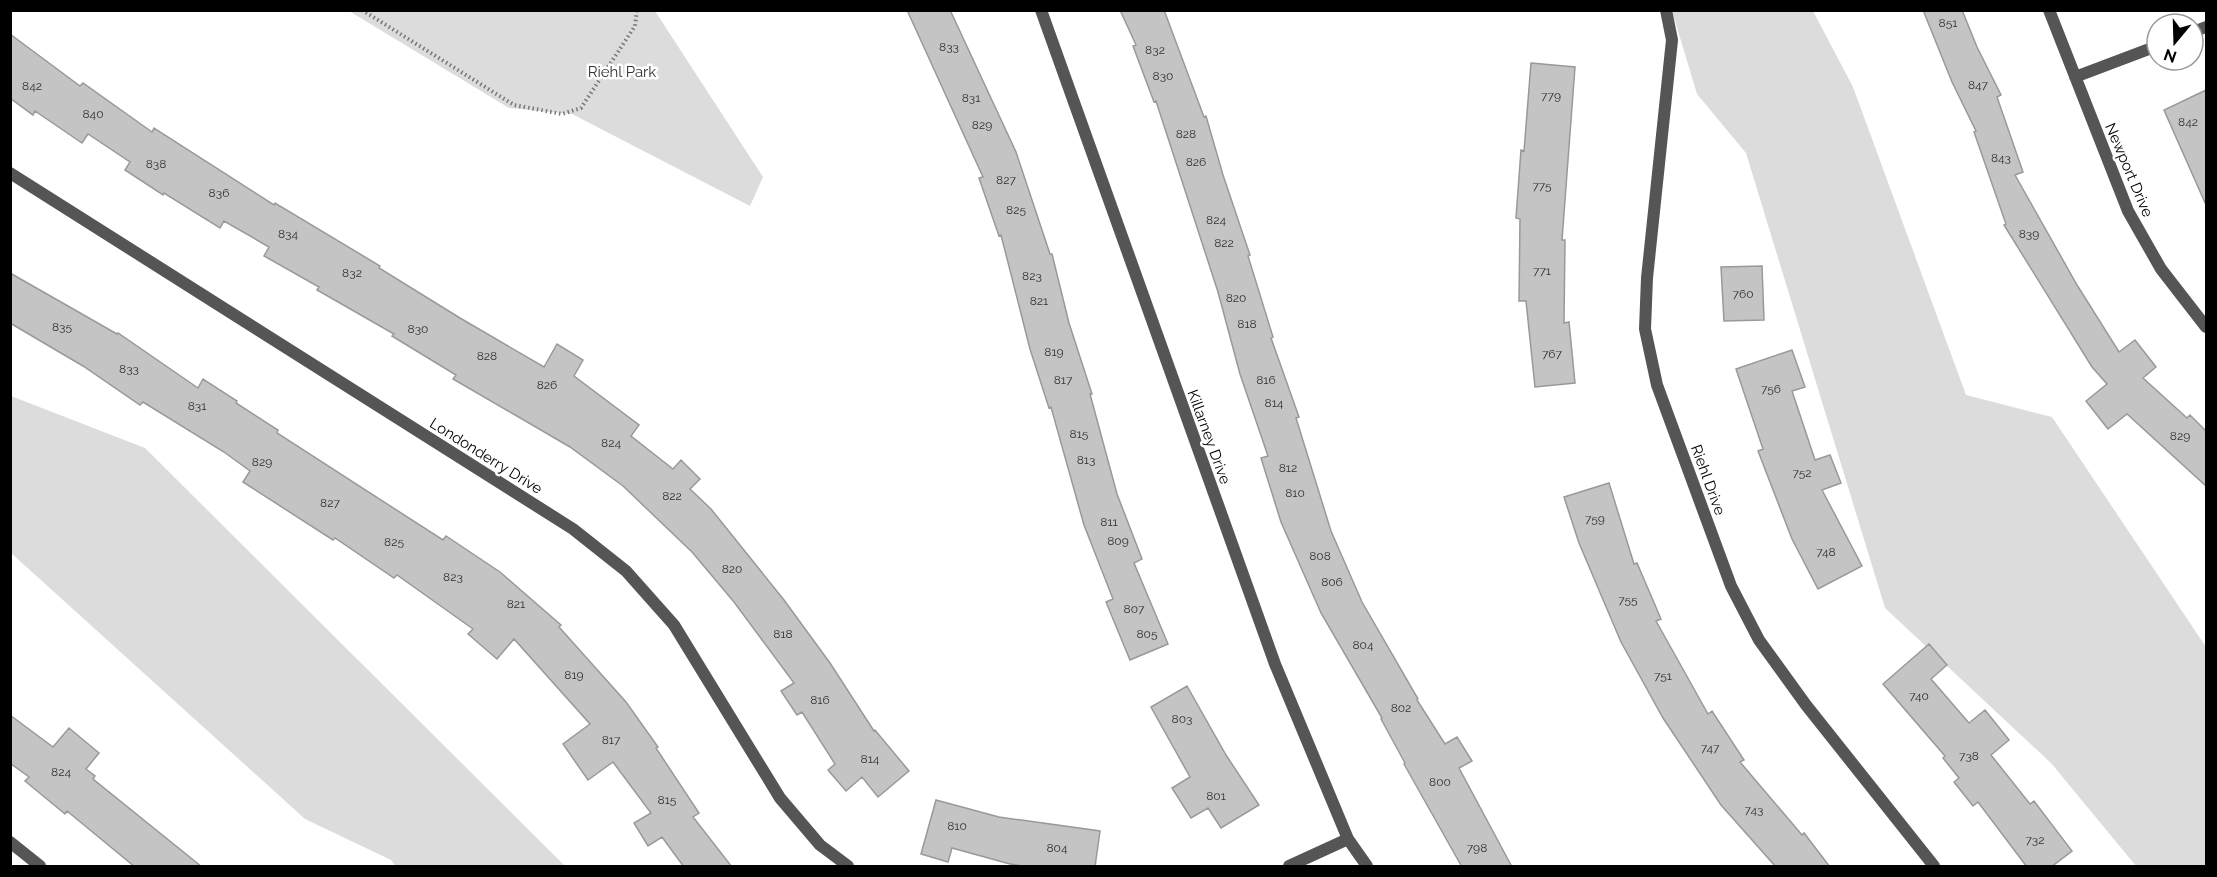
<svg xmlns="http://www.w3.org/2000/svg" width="2217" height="877" viewBox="0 0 2217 877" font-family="Raleway,sans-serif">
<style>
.green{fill:#dcdcdc}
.building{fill:#c4c4c4;stroke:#999;stroke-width:1.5}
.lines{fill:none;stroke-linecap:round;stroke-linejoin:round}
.path{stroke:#777;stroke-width:4;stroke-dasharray:1.5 3;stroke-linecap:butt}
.street{stroke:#555;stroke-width:12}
.labels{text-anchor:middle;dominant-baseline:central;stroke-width:5;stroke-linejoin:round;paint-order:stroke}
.number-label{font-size:12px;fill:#313131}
.park-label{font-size:15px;fill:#333;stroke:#fff}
.street-label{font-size:15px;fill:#000;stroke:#fff}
</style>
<rect width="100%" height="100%" fill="#fff"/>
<!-- green -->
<path class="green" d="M 349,11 L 655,11 L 763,177 L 750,206 L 572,114 L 509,108 Z
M 1672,11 L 1813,11 L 1853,87 L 1966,395 L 2052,417 L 2206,647 L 2206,866 L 2136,866 L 2051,763 L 1885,608 L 1746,153 L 1697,94 Z
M 11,396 L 145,448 L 565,866 L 395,866 L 391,860 L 305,819 L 11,553 Z"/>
<!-- building -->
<path class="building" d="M 907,10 L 950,10 L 1016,152 L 1050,254 L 1052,254 L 1069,323 L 1092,394 L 1090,394 L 1117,494 L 1142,559 L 1134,563 L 1168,644 L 1130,660 L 1106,602 L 1113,599 L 1084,525 L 1051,407 L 1049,408 L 1030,349 L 1001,235 L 999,236 L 979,178 L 983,177 Z
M 1120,10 L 1164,10 L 1204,117 L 1206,116 L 1223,175 L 1250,255 L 1248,256 L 1273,337 L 1271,338 L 1299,417 L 1296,418 L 1331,531 L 1362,602 L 1418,699 L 1417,700 L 1445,744 L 1457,737 L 1472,761 L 1459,768 L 1512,867 L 1462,867 L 1404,764 L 1405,763 L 1381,719 L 1382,718 L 1321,613 L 1281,522 L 1261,458 L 1268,456 L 1240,374 L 1218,292 L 1156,101 L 1154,102 L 1133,46 L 1136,45 Z
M 1923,10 L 1962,10 L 1977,47 L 2001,95 L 1997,97 L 2023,172 L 2015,175 L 2077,285 L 2119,352 L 2135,340 L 2156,367 L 2143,378 L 2187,418 L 2190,415 L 2206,431 L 2206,486 L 2127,414 L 2108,429 L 2086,401 L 2107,384 L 2092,367 L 2004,225 L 2006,224 L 1974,132 L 1976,131 L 1952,82 Z
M 10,34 L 80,86 L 83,83 L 152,132 L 154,128 L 274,205 L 275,203 L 380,266 L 379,268 L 460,318 L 544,367 L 557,344 L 583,360 L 574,376 L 639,425 L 631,436 L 673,469 L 681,460 L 700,479 L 690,489 L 711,509 L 784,600 L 830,663 L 874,731 L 875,730 L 909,771 L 878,797 L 862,777 L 846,791 L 828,770 L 835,764 L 802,712 L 797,715 L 781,691 L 794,683 L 734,602 L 692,552 L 623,486 L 570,447 L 453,379 L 456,375 L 392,336 L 394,334 L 317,290 L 319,287 L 264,256 L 269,247 L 224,221 L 220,228 L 164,193 L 163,195 L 125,170 L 130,162 L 88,134 L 82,143 L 35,111 L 33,115 L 10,98 Z
M 1531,63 L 1575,67 L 1562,240 L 1565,240 L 1564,323 L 1569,322 L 1575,383 L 1535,387 L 1526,301 L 1519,301 L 1520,219 L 1516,218 L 1521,150 L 1524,151 Z
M 2206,90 L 2206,205 L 2164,110 Z
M 1762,266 L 1764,320 L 1724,321 L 1721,267 Z
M 10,273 L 117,334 L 118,333 L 198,388 L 203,379 L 237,401 L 236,403 L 278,430 L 277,433 L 443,540 L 446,536 L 500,572 L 561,625 L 559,627 L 626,702 L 658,747 L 656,748 L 699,813 L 693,817 L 732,867 L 684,867 L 662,837 L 648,846 L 634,823 L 651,813 L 613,762 L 588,780 L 563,744 L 590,724 L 514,639 L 497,659 L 468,634 L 473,629 L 397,575 L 394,578 L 335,538 L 333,540 L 243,482 L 250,471 L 224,452 L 143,402 L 140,405 L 83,366 L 10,323 Z
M 1792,350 L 1805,387 L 1792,391 L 1815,460 L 1830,455 L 1841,483 L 1822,490 L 1862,566 L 1818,589 L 1792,539 L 1758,451 L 1763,449 L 1736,369 Z
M 1609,483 L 1634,564 L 1637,563 L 1661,619 L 1656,621 L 1708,714 L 1712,711 L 1744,760 L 1740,762 L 1802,835 L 1804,833 L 1830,867 L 1776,867 L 1721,805 L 1663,718 L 1621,642 L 1579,543 L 1564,497 Z
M 1929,644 L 1947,665 L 1931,679 L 1969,723 L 1985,710 L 2009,740 L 1991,755 L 2030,804 L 2034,801 L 2072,851 L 2051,867 L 2027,867 L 1978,802 L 1973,806 L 1954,782 L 1959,778 L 1943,758 L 1945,756 L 1883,684 Z
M 1187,686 L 1226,755 L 1259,805 L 1221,828 L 1208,808 L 1191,818 L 1172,788 L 1190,777 L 1151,707 Z
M 10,715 L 53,747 L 69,728 L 99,753 L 86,769 L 95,776 L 93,779 L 202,867 L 135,867 L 67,811 L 65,814 L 25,781 L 29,777 L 10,763 Z
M 936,800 L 999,817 L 1100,831 L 1095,867 L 1029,867 L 1010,864 L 952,848 L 948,862 L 921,854 Z"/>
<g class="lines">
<!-- path -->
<path class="path" d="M 362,10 L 514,105 L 562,114 L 581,108 L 635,26 L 637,10"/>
<!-- street -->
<path class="street" d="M 1041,10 L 1275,664 L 1348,839 L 1367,866
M 1666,10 L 1672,40 L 1647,278 L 1645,329 L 1657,385 L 1731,586 L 1759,640 L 1806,705 L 1934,866
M 2049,10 L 2128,211 L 2161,269 L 2206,327
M 2193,32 L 2206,27
M 2075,77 L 2157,46
M 10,173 L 573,529 L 626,571 L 674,625 L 780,798 L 820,845 L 848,866
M 10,842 L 40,866
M 1289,866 L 1348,839"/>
</g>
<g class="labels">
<!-- number labels -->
<g class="number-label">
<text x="1948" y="23">851</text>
<text x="949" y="47">833</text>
<text x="1155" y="50">832</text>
<text x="1163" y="76">830</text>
<text x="1978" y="85">847</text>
<text x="32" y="86">842</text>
<text x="1551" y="96">779</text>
<text x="971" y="98">831</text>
<text x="93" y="114">840</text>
<text x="2188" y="122">842</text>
<text x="982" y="125">829</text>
<text x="1186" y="134">828</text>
<text x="2001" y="158">843</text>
<text x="1196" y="162">826</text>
<text x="156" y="164">838</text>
<text x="1006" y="180">827</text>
<text x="1542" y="186">775</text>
<text x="219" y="193">836</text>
<text x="1016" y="210">825</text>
<text x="1216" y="220">824</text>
<text x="288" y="234">834</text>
<text x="2029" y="234">839</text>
<text x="1224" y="243">822</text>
<text x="1542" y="271">771</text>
<text x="352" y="273">832</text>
<text x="1032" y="276">823</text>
<text x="1743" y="294">760</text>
<text x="1236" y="298">820</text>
<text x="1039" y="301">821</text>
<text x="1247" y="324">818</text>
<text x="62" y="327">835</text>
<text x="418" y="329">830</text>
<text x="1054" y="352">819</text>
<text x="1552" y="354">767</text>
<text x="487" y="356">828</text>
<text x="129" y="369">833</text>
<text x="1063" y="380">817</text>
<text x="1266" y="380">816</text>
<text x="547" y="385">826</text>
<text x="1771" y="389">756</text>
<text x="1274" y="403">814</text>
<text x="197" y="406">831</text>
<text x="1079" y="434">815</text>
<text x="2180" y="436">829</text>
<text x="611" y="443">824</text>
<text x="1086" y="460">813</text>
<text x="262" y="462">829</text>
<text x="1288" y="468">812</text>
<text x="1802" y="473">752</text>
<text x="1295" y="493">810</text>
<text x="672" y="496">822</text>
<text x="330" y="503">827</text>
<text x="1595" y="519">759</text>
<text x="1109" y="522">811</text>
<text x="1118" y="541">809</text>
<text x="394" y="542">825</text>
<text x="1826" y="552">748</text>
<text x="1320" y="556">808</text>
<text x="732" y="569">820</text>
<text x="453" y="577">823</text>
<text x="1332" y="582">806</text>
<text x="1628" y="600">755</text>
<text x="516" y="604">821</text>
<text x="1134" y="609">807</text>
<text x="783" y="634">818</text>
<text x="1147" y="634">805</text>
<text x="1363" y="645">804</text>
<text x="574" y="675">819</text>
<text x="1663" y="676">751</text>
<text x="1919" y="696">740</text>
<text x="820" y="700">816</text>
<text x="1401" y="708">802</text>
<text x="1182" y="719">803</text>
<text x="611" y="740">817</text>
<text x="1710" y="748">747</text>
<text x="1969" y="756">738</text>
<text x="870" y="759">814</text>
<text x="61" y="772">824</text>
<text x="1440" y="782">800</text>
<text x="1216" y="796">801</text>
<text x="667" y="800">815</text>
<text x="1754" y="810">743</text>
<text x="957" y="826">810</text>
<text x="2035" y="840">732</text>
<text x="1057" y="848">804</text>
<text x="1477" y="848">798</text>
</g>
<!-- park labels -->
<g class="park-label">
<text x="622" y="72">Riehl Park</text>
</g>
<!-- street labels -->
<g class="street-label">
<text transform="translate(2129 170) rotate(67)">Newport Drive</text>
<text transform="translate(1209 437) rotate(70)">Killarney Drive</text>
<text transform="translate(486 456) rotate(32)">Londonderry Drive</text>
<text transform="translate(1708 480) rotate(70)">Riehl Drive</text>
</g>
</g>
<!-- border -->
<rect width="2217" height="877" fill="none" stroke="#000000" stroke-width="24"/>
<!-- north arrow -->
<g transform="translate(2175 42) rotate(199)"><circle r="28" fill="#ffffff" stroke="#999999" stroke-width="1.5"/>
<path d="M0-4.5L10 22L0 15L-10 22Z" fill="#000000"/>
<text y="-9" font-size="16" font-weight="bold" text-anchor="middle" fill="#000000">N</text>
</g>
</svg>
